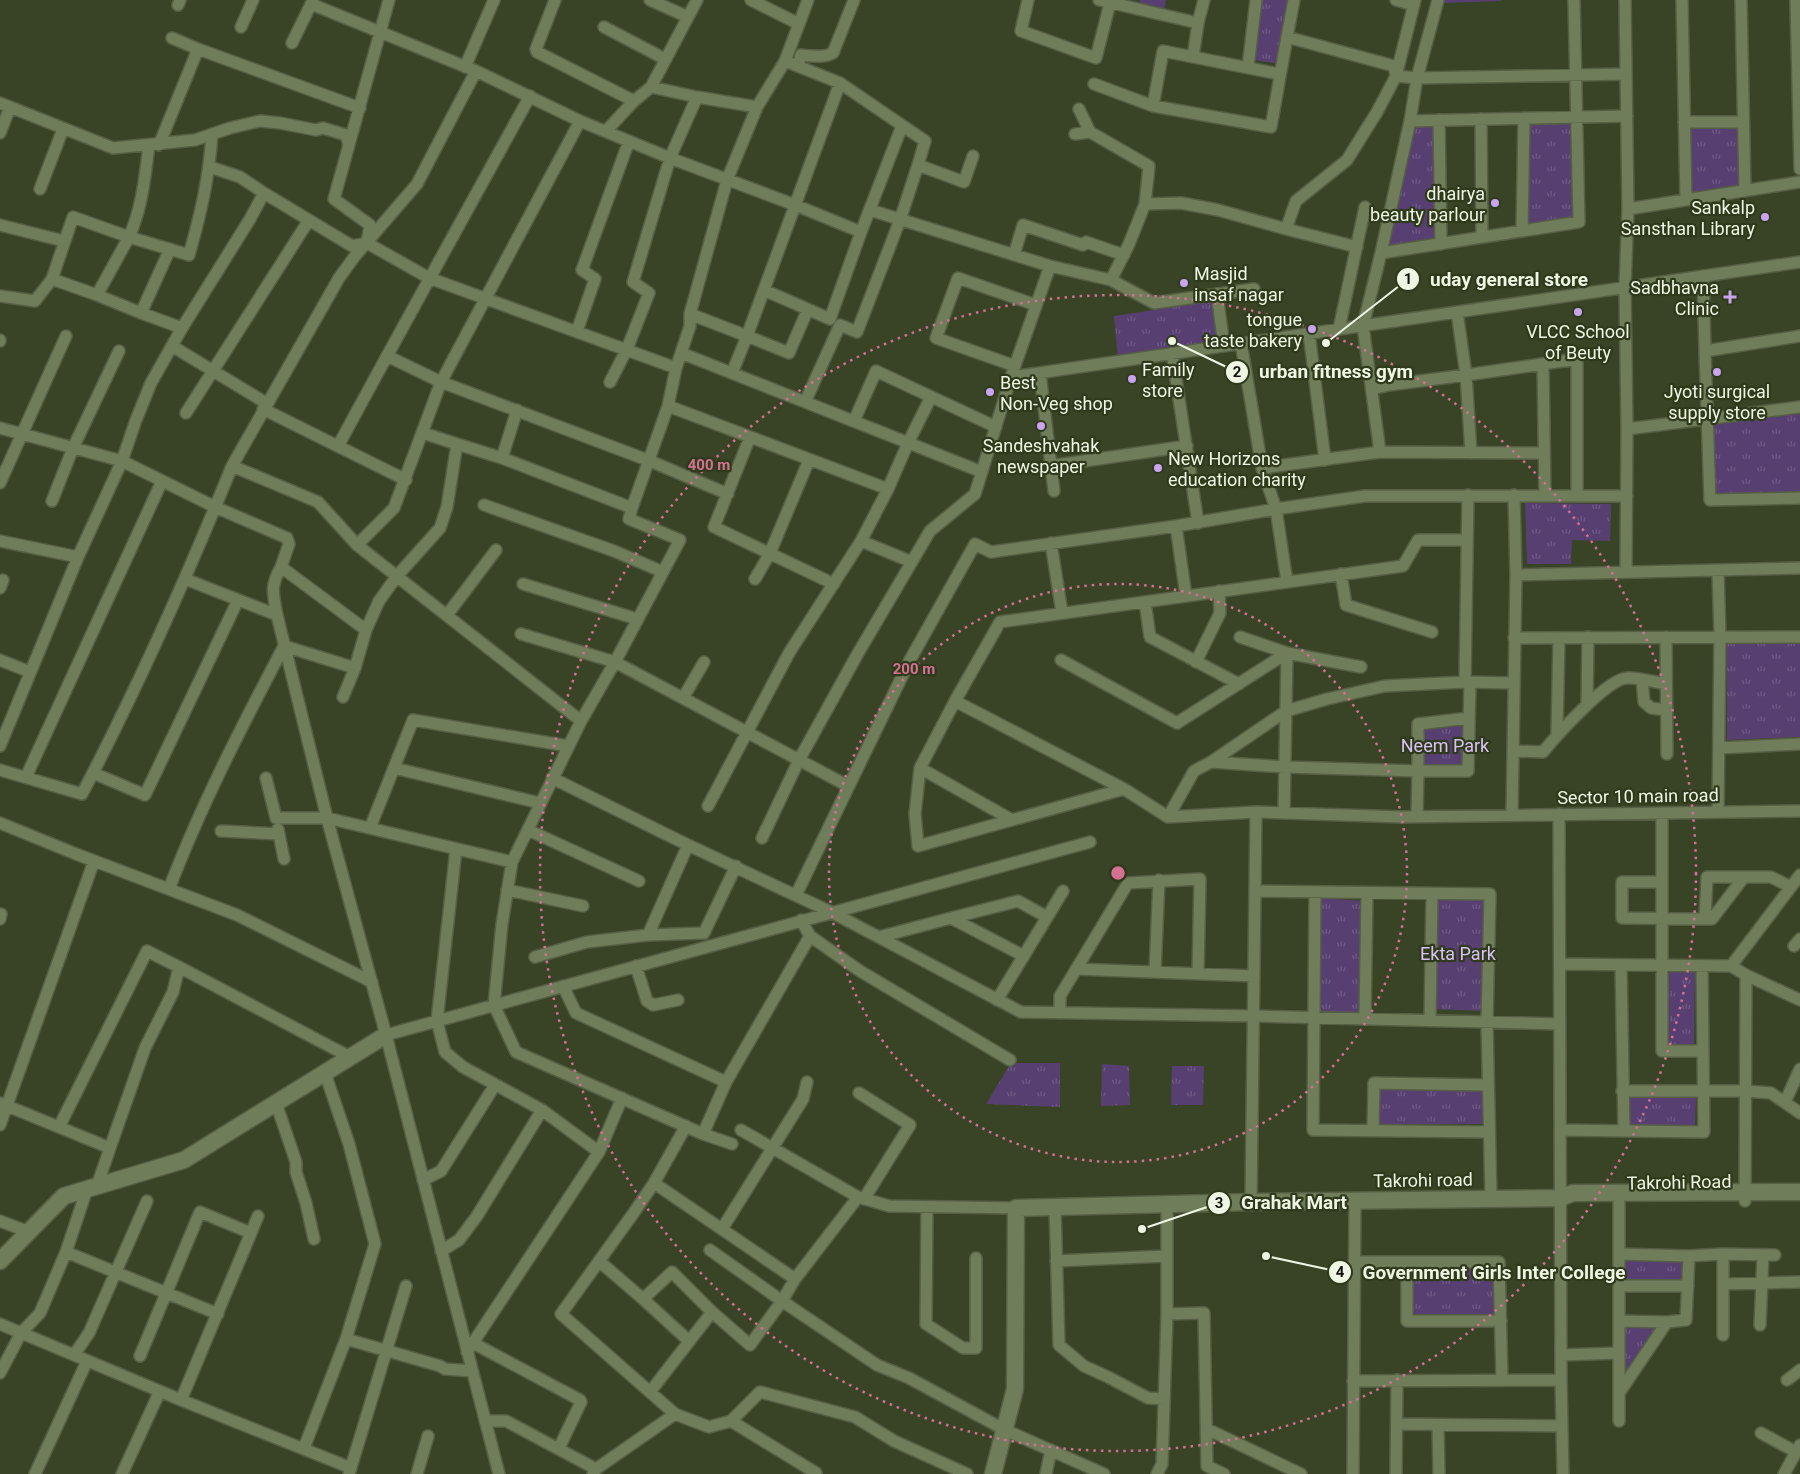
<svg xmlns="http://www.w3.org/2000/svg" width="1800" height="1474" viewBox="0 0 1800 1474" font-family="Roboto,sans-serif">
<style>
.grass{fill:url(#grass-tufts)}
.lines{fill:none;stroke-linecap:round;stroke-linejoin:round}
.street-casing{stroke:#565f44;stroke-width:14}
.secondary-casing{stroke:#565f44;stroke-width:19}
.street{stroke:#6f7d5b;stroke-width:11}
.secondary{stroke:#6f7d5b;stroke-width:16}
.ring{fill:none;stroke:#d47191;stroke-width:2.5;stroke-dasharray:2.5 5}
.poi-dot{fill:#c8a5ee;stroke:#2e3a1b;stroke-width:2}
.labels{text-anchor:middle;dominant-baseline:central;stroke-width:4.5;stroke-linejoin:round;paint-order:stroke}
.poi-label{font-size:18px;fill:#eef6e3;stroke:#2e3a1b;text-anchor:end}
.park-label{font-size:18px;fill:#d8c2f3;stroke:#2e3a1b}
.street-label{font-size:18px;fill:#eef6e3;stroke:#2e3a1b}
.centre{fill:#d47191;stroke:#2e3a1b;stroke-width:2.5}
.ring-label{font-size:15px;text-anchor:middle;font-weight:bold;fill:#d47191;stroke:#2e3a1b;stroke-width:4.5;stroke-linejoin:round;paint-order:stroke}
.leader{fill:none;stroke:#eef6e3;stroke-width:2}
.callout-dot{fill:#eef6e3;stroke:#2e3a1b;stroke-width:2}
.mark-label{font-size:15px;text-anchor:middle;font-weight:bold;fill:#111}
.callout-label{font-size:19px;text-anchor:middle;font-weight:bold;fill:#eef6e3;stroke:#2e3a1b;stroke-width:4.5;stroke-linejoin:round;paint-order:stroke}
</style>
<defs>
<pattern id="grass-tufts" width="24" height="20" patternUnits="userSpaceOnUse" patternTransform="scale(1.25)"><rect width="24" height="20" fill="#583f72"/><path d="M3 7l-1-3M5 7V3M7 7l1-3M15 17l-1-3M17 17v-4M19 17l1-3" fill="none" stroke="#705b86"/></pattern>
</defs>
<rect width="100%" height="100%" fill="#384425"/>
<!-- grass -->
<path class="grass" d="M 1140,0 L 1166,0 L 1164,10 L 1139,6 Z
M 1262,0 L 1291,0 L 1280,64 L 1254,60 Z
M 1443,0 L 1501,0 L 1501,1 L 1442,3 Z
M 1411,121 L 1436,123 L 1437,240 L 1385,248 Z
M 1573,121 L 1574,218 L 1526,225 L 1524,122 Z
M 1738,126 L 1739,188 L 1690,196 L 1689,127 Z
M 1214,301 L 1219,343 L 1118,359 L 1114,316 Z
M 1800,407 L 1800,498 L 1710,500 L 1707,419 Z
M 1525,503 L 1611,504 L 1610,541 L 1572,540 L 1571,564 L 1527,564 Z
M 1727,642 L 1800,643 L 1800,737 L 1727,740 Z
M 1467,720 L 1467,767 L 1422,767 L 1421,726 Z
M 1431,896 L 1488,897 L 1484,1011 L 1430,1009 Z
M 1319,898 L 1363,901 L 1360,1014 L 1319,1013 Z
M 1669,969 L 1695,970 L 1694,1045 L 1668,1045 Z
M 1011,1063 L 1060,1063 L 1060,1107 L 986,1104 Z
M 1102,1064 L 1129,1066 L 1130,1105 L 1101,1106 Z
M 1172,1066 L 1204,1066 L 1203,1105 L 1171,1105 Z
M 1377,1088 L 1482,1090 L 1482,1124 L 1379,1124 Z
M 1629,1096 L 1696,1097 L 1695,1126 L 1629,1126 Z
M 1625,1257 L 1686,1258 L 1685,1282 L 1624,1282 Z
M 1411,1267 L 1496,1267 L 1497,1316 L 1411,1318 Z
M 1623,1324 L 1664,1324 L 1624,1383 Z"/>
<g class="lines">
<!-- street casing -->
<g class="street-casing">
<path id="street" d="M 555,0 L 536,49 L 537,52 L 634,101
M 650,0 L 688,17
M 751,0 L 799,24
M 1028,0 L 1021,31 L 1096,58 L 1110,3
M 1099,0 L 1198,23 L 1193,57
M 1396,0 L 1414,5
M 1625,0 L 1628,209 L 1625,287 L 1627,429 L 1626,571
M 1682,0 L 1686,200
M 1741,0 L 1745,191
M 1796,0 L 1800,169
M 311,4 L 476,71 L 580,121 L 670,158 L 795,205 L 861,232 L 902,126
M 178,5 L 180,0
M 1198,23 L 1204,0
M 241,27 L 253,0
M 604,27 L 665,59
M 1287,37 L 1294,0
M 172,38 L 198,49
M 292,43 L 313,0
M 785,61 L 808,0
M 798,65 L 801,55 C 812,56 824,58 833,53 L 854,0
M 465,67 L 494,0
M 1248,67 L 1256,0
M 1396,76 L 1417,78 L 1626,74
M 1094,84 L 1153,106 L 1271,127 L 1287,37 L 1394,66 L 1396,76
M 651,87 L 697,0
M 0,103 L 113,148 L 195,140 L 230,128 L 260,121 L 280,123 L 316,130 L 323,128 L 346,135 L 349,145
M 1153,106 L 1163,51 L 1279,74
M 1079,109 L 1090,132
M 1481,119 L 1482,237
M 1439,120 L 1441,244
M 1410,121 L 1627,116
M 1684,122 L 1743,122
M 606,131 L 634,101 L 651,87 L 697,97 L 757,107
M 0,133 L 10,107
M 1075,134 L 1090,132 L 1149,166 L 1145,204
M 149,145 C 145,177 142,208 129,237 L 189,255 C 201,213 209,178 212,134
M 159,145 L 198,49 L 360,108
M 210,167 L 240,177 L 264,193
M 40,189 L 63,129
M 1628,209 L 1800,182
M 870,210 L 1050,266 L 1111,280 L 1129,244 L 1145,204 L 1181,203 L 1218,210 L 1286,229 L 1296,201 L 1347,160 L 1377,112 L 1396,76 L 1415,0
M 0,225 L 64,241
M 1286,229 L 1357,247
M 1522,231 L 1524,118
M 367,242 L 370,225 L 334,199 L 389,0
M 1381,253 L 1410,121 L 1417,78 L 1438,0
M 1014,255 L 1023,225 L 1083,245 L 1086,242 L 1124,255
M 1703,276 L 1705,351 L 1800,336
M 1111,280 L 1154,303 L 1254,289
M 764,290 L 830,319 L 861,232
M 1217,294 L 1224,346
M 97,295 L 129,237 L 73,217 L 52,279 L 97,295 L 141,313
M 0,296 L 35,301 L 52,279
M 1457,312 L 1466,375 L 1471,453
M 690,314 L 747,336 L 840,83
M 182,328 L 250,219 L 264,193 L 352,246 L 367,243 L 429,278 L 676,368
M 1339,329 L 1365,207
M 577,331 L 595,279 L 582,270 L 629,141
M 1309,333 L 1325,460
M 0,341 L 0,340
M 1241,343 L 1262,468 L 1276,509 L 1287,582
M 172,346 L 266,403
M 1705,351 L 1710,500 L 1800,498
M 681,353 L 982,472
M 1172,353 L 1198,523
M 387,356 L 530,96
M 1543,364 L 1545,496
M 1015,366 L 936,338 L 958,278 L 1036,305
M 732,373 L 747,336 L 789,353 L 808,309
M 1040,373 L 1054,491
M 1011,377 L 1800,262
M 610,382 L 627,349 L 649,293 L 633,282 L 670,158 L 697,97
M 1372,389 L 1389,385 L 1466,375 L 1577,359 L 1577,496
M 805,402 L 840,325 L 857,332 L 900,220 L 918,165 L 964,182 L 973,156
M 668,406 L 888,489
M 263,409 L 406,480
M 186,413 L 309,220
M 854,421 L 876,371 L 996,427
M 0,428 L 122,461 L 136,420 L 151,383 L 182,328 L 141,313 L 170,249
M 1627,429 L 1800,407
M 423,433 L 457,444
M 750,437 L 714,527 L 834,584
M 338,446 L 387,356 L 441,382 L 650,461 L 728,494
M 1380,452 L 1363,326 L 1381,253 L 1579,222 L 1574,0
M 502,458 L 517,410
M 232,466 L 339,278 L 355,256 L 417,184 L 476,71
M 1050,466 L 1187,446
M 1262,468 L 1380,452 L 1544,453
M 0,483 L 66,336
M 1514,495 L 1516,575
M 52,501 L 73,448 L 119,351
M 484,505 L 614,551 L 663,572
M 1176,526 L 1186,596
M 0,541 L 78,557 L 122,461 L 215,507 L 287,538 L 289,544 L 281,567
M 861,541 L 912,562
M 1051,543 L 1062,613
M 357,545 L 394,508 L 441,382 L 580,121
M 1341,574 L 1346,605 L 1432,632
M 185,579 L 277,615
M 755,579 L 770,553 L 809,460
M 523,584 L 637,619
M 0,588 L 3,580
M 1145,602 L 1150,637 L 1239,684
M 447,615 L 496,550
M 366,630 L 281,567 C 270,586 273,594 277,615 L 327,818 L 386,1035 L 499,1474
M 521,634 L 615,662 L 581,721 L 512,862 L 502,924 L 494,1005 L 516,1052 L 703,1134 L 726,1082 L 810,936
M 1240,637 L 1287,653 L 1361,667
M 1666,637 L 1667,754
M 1514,638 L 1800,637
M 0,660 L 30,672
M 1061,660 L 1177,723 L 1287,653
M 1196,662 L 1220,613 L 1219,591
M 1642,680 L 1644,702 L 1651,708 L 1666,710
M 1465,682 L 1468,495
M 343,697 L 355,668
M 683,698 L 704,662
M 955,701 L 1124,789 L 1168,817 L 1256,812 L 1402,817 L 1800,811
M 1587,705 L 1588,637
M 1557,733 L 1559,638
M 0,746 L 78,557
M 1719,748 L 1800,744
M 1513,751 L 1543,752 C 1556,736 1607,679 1627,678 C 1639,677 1654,682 1666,684
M 1211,762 L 1285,767 L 1418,771 L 1418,724 L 1469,718
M 394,768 L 540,803
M 920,768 L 1012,820
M 0,770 L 82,794 C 138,687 187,577 232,466 L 318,502 L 357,545 L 581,721
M 93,773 L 145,795 L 238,600
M 26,777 L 162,481
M 266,778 L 276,818 L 327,818 L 512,862
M 552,778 L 688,845 L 831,912 L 1021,1012 L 1253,1016 L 1560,1024
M 848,786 L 615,662 L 680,540 L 629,519 L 632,508 L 668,406 L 676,368 L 690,326 L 690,314 L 727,180 L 757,107 L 785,61 L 840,83 L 925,141 L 918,165
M 1124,789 L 918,846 L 915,814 L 920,768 L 955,701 L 1000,622 L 1403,566 L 1418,540 L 1467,540
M 708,806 L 789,653 L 861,541 L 888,489 L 908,443 L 931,397
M 1718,812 L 1720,636 L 1718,571
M 1284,813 L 1287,653
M 1662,813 L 1662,1051 L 1703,1051
M 1559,814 L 1561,1380 L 1563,1474
M 1512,815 L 1516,575 L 1800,568
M 1168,817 L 1194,771 L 1211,762 L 1286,711 L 1327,699 L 1385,686 L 1465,682 L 1514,683
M 1417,817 L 1418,771 L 1468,771 L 1470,682
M 0,823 L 76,854 L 237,915 L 372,982
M 370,828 L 413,720 L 568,746
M 278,829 L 284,859
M 528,830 L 639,881
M 221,831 L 279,834
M 762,838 L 799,760 L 857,655 L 930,531 L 975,494 L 1011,377 L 1050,266
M 456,849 L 437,1021 L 445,1052 L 463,1067 L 542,1110 L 599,1152
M 1662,882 L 1622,882 L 1622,918 L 1712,919 L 1744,877
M 169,889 C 201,805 242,726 284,646 L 355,668 L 366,630 L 379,601 L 397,576 L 440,528 L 447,507 L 457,444 L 502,458 L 632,508
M 507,890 L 583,906
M 1255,891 L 1490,894 L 1487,1022 L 1491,1199
M 1315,892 L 1313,1130 L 1489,1132
M 796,895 L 910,660 L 975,544 L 991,552 L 1176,526 L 1276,509 L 1365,496 L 1627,496
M 951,918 L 1018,901 L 1047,917
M 0,919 L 1,914
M 1705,919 L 1707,877 L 1771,877 L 1791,887
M 801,920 L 810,936 L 860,971 L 1010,1060
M 648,935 L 688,845
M 879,937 L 951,918 L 1024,956
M 1794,946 L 1800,939
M 535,957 L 587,942 L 648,935 L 704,933 L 736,866
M 1560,964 L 1731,966 L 1800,875
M 1621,965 L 1624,1131
M 636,966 L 647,1001 L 653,1005 L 678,1000
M 1731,966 L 1746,975 L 1745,1201
M 1076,969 L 1254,976
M 1155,972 L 1159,880
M 1746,975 L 1800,1000
M 563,986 L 576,1013 L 726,1082
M 997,1000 L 1063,891
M 1060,1013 L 1060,996 L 1128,883 L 1200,879 L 1198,974
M 1365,1019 L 1367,893
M 1430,1021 L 1432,894
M 386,1035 L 1090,842
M 325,1073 L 349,1144 L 375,1244 L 346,1339
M 1622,1091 L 1746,1091 L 1771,1093 L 1800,1113
M 859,1093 L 910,1125 L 864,1199
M 1785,1102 L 1800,1069
M 0,1103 L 110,1148 L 97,1186
M 276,1103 L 296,1162 L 296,1172 L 306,1203 L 314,1239
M 0,1125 L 94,861
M 59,1127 L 147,951 L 179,967 L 350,1057
M 741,1130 L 858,1197 L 889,1206 L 1016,1208
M 1373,1130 L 1374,1083 L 1488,1085
M 1560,1130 L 1704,1132 L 1702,966
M 703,1134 L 732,1144
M 110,1148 L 145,1048 L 173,992 L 179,967
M 423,1180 L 441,1171 L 495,1085
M 654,1183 L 795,1279
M 1251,1202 L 1256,812
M 1619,1203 L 1619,1421
M 1167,1204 L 1167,1314 L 1204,1313 L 1207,1466 L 1224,1474
M 927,1207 L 926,1324 L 963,1348 L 976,1348 L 976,1258
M 1055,1207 L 1059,1345 L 1084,1366 L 1108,1377 L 1148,1398 L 1164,1399
M 0,1221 L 29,1232
M 722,1229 L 803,1099 L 807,1082
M 251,1233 L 258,1216
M 710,1250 L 782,1301 L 877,1365 L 909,1378 L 1005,1430 L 1104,1474
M 441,1251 L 459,1240 L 477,1216 L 542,1110
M 66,1252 L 218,1314
M 1619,1254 L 1689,1256 L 1686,1320 L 1667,1322
M 1723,1254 L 1775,1255
M 1689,1256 L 1723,1254 L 1723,1335
M 599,1261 L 643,1299 L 672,1272 L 712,1312 L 650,1392
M 1056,1261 L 1167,1256
M 1354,1262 L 1407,1262
M 1723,1284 L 1800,1282
M 1619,1286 L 1688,1286
M 643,1299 L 689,1341
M 712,1312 L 750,1345 L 782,1301 L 795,1279 L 858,1197
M 1501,1321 L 1407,1321 L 1407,1262 L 1499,1262 L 1502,1380
M 1619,1321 L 1667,1322 L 1619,1393
M 0,1324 L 181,1400 L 351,1468
M 1760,1325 L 1763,1255
M 473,1343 L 580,1400 L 581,1402 L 559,1448
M 467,1352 L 599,1152 L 622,1098
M 74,1355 L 89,1333 L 147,1201
M 1561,1355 L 1619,1353
M 140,1356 L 200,1212 L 251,1233 L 181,1400
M 0,1373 L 21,1333 L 40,1313 L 66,1252 L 87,1189
M 1787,1380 L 1800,1370
M 1353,1381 L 1561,1380
M 675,1414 L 561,1314 L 635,1211 L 654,1183 L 686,1126
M 485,1421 L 506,1421 L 596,1469
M 731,1421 L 816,1473
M 1397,1424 L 1562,1426
M 1438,1425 L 1439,1474
M 1207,1429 L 1301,1474
M 1761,1433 L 1796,1452
M 304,1448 L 346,1339 L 440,1366 L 445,1369 L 472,1371
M 35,1474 L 87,1361
M 122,1474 L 160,1391
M 349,1474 L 406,1286
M 417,1474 L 428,1436
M 593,1474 L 596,1469 L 675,1414 L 709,1427 L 731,1421 L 760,1392 L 855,1417 L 894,1441 L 967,1474
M 1046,1474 L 1051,1450
M 1157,1474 L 1162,1464 L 1167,1314
M 1353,1474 L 1355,1200
M 1396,1474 L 1397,1380
M 1784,1474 L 1800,1445"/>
</g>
<!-- secondary casing -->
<g class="secondary-casing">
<path id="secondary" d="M 0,1261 L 64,1196 L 184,1160 L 386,1035
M 993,1474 L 1015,1389 L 1016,1208 L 1251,1202 L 1560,1198 L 1573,1193 L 1800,1192"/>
</g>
<!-- street -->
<use href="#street" class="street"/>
<!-- secondary -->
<use href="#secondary" class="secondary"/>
</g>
<!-- distance rings -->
<g class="ring">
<circle cx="1118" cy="873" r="289"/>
<circle cx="1118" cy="873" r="578"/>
</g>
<!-- markers -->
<g class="poi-dot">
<circle cx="1495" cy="203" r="5"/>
<circle cx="1765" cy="217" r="5"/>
<circle cx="1184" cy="283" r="5"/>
<path d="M1727.5 289.5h5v5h5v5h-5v5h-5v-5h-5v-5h5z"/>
<circle cx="1578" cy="312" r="5"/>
<circle cx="1312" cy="329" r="5"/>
<circle cx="1717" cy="372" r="5"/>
<circle cx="1132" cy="379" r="5"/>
<circle cx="990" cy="392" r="5"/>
<circle cx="1041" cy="426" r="5"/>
<circle cx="1158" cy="468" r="5"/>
</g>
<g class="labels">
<!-- poi labels -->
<g class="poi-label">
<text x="1485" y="193">dhairya<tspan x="1485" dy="21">beauty parlour</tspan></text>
<text x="1755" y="207">Sankalp<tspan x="1755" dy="21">Sansthan Library</tspan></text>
<text x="1194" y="273" text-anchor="start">Masjid<tspan x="1194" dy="21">insaf nagar</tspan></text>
<text x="1719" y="287">Sadbhavna<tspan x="1719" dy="21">Clinic</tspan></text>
<text x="1302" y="319">tongue<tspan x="1302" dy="21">taste bakery</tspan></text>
<text x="1578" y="331" text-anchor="middle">VLCC School<tspan x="1578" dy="21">of Beuty</tspan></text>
<text x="1142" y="369" text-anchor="start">Family<tspan x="1142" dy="21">store</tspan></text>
<text x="1000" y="382" text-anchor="start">Best<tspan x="1000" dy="21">Non-Veg shop</tspan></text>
<text x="1717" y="391" text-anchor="middle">Jyoti surgical<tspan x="1717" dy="21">supply store</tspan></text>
<text x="1041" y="445" text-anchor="middle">Sandeshvahak<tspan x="1041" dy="21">newspaper</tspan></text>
<text x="1168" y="458" text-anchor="start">New Horizons<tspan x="1168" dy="21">education charity</tspan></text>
</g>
<!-- park labels -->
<g class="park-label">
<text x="1445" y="745">Neem Park</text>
<text x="1458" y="953">Ekta Park</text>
</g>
<!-- street labels -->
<g class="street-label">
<text transform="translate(1638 796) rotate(-1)">Sector 10 main road</text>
<text transform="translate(1423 1180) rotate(-1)">Takrohi road</text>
<text transform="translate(1679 1182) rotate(-1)">Takrohi Road</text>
</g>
</g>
<circle cx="1118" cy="873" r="8" class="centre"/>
<g class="ring-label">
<text x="709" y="470">400 m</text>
<text x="914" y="674">200 m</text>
</g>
<!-- callouts -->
<path class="leader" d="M1326 343L1408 279M1172 341L1237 372M1142 1229L1219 1203M1266 1256L1340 1272"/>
<g class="callout-dot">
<circle cx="1326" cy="343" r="5"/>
<circle cx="1172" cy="341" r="5"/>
<circle cx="1142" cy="1229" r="5"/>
<circle cx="1266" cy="1256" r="5"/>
<circle cx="1408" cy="279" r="12"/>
<circle cx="1237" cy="372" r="12"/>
<circle cx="1219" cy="1203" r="12"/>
<circle cx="1340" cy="1272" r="12"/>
</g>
<g class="mark-label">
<text x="1408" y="284">1</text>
<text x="1237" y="377">2</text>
<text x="1219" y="1208">3</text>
<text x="1340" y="1277">4</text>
</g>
<g class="callout-label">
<text x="1509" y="286">uday general store</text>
<text x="1336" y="378">urban fitness gym</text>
<text x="1294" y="1209">Grahak Mart</text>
<text x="1494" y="1279">Government Girls Inter College</text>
</g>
</svg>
